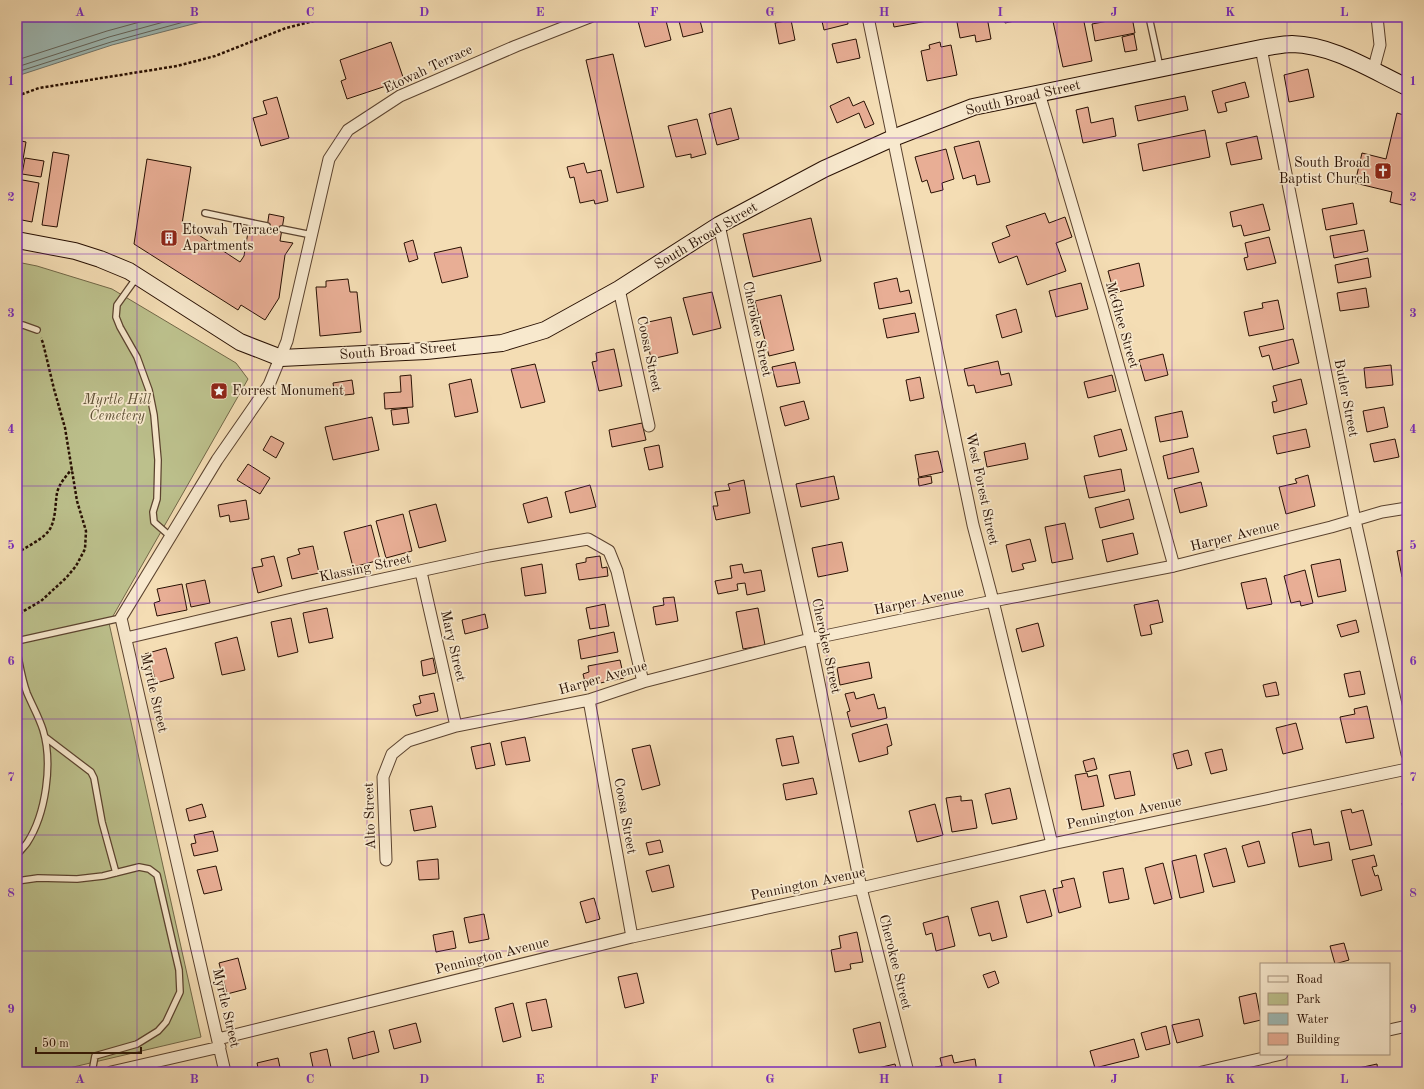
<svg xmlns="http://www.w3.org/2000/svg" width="1424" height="1089" viewBox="0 0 1424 1089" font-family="'Old Standard TT',serif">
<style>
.green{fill:#bcc08c;stroke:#726848}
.water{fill:#9ebab6;stroke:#6f766e}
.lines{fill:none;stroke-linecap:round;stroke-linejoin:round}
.shore{stroke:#63655c;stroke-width:1}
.building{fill:#e8ae95;stroke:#281003}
.lane-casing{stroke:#5b432f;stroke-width:8}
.street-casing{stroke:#5b432f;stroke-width:13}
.secondary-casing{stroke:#281003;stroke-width:18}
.path{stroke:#281003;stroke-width:2.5;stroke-dasharray:3 2;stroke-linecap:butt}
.lane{stroke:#f8e9ce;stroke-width:5.5}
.street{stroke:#f8e9ce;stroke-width:11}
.secondary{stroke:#f8e9ce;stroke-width:16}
.grid{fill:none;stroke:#7b2cbf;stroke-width:1;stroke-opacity:0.55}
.labels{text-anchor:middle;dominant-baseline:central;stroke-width:3.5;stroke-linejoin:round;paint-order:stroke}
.street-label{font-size:14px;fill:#281003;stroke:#f8e9ce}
.poi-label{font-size:14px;fill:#281003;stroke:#f8e9ce;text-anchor:start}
.park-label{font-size:14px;font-style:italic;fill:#5c4e33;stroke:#f8e9ce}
.neatline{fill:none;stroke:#7b2cbf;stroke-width:1.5}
.grid-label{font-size:13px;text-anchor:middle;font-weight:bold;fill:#7b2cbf}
</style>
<rect width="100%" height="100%" fill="#f4ddb4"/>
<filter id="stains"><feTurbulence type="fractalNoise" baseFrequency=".005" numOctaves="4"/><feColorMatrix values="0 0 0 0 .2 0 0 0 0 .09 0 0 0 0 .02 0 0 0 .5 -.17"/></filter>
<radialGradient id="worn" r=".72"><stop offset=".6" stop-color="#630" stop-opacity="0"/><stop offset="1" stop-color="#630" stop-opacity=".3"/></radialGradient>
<!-- green -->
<path class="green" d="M 17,262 L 37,266 L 112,289 L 236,363 L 248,379 L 109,623 L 201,1037 L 52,1072 L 17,1072 Z"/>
<!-- water -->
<path class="water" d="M 17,17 L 220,17 L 112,45 L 17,76 Z"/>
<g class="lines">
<!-- shore -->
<path class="shore" d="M 17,60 L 107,31 L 158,17
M 17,67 L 109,37 L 182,17
M 17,72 L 111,42 L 202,17"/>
</g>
<!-- building -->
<path class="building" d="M 653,17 L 665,17 L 671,40 L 645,47 L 638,21 Z
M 678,17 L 699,17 L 703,32 L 683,37 Z
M 821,17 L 847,17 L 848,24 L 824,30 Z
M 892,17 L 926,17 L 927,21 L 894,27 Z
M 956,17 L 987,17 L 991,39 L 976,42 L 975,35 L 960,38 Z
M 1004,17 L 1034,17 L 1005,23 Z
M 1052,17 L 1083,17 L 1092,61 L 1063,67 Z
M 1129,17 L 1132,17 L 1135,33 L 1095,41 L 1092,24 Z
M 791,20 L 795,40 L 779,44 L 775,23 Z
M 1134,34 L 1137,50 L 1125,52 L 1122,37 Z
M 856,39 L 860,58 L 837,63 L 832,44 Z
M 391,42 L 404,80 L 347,99 L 341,81 L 346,79 L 340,60 Z
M 940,42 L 941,47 L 951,45 L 957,75 L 927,81 L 921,51 L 930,49 L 929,45 Z
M 613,54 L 644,187 L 617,193 L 586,60 Z
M 1308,69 L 1314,97 L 1289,102 L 1284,75 Z
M 1245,82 L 1249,97 L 1225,103 L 1227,111 L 1218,113 L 1212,91 Z
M 1185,96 L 1188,110 L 1138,121 L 1135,106 Z
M 277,97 L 289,138 L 261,146 L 253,118 L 267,114 L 263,101 Z
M 849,97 L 853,106 L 864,101 L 874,124 L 865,128 L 859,113 L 837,123 L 830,106 Z
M 1088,107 L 1091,123 L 1113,118 L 1116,136 L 1083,143 L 1076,110 Z
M 731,108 L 739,139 L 717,145 L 709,114 Z
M 1397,113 L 1407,116 L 1407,195 L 1404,195 L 1402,205 L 1390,202 L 1392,192 L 1355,183 L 1362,153 L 1386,159 Z
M 697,119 L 706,154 L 691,158 L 691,154 L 676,157 L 668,126 Z
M 1205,130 L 1210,157 L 1143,171 L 1138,144 Z
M 1257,136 L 1262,159 L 1231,165 L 1226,143 Z
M 17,140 L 26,142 L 21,171 L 17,170 Z
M 979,141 L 990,182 L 977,185 L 975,175 L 963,179 L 954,147 Z
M 946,149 L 954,179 L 942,183 L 943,190 L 931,193 L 927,180 L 922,182 L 915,157 Z
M 53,152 L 69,155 L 57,227 L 42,225 Z
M 25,158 L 44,161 L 41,177 L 22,174 Z
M 147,159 L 191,167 L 182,224 L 240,262 L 244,256 L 248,232 L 266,235 L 269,214 L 284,217 L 280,241 L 293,243 L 285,255 L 279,298 L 265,320 L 241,305 L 238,310 L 134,244 Z
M 584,163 L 587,173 L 601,170 L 608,201 L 595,204 L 594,200 L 580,203 L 574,177 L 570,178 L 567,167 Z
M 17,179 L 39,183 L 32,222 L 17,219 Z
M 1353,203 L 1357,224 L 1326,230 L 1322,209 Z
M 1263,204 L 1270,230 L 1244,236 L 1241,225 L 1233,227 L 1230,212 Z
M 1045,213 L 1049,223 L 1065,217 L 1072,237 L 1056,243 L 1066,271 L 1027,285 L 1017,256 L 999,263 L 992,243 L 1010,236 L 1006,226 Z
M 811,218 L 821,261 L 753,277 L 743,234 Z
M 1364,230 L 1368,251 L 1334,258 L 1330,236 Z
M 1269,237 L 1276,263 L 1247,270 L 1244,258 L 1248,257 L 1245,243 Z
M 413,240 L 418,259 L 409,262 L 404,243 Z
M 461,247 L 468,277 L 442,283 L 434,253 Z
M 1368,258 L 1371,277 L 1338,283 L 1335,265 Z
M 1139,263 L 1144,286 L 1114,293 L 1108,271 Z
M 897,278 L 900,292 L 909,290 L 912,303 L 879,309 L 874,283 Z
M 348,279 L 350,292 L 357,292 L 361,332 L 320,336 L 316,287 L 326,287 L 326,281 Z
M 1081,283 L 1088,309 L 1056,317 L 1049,291 Z
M 1366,288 L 1369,307 L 1340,311 L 1337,293 Z
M 712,292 L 721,328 L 693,335 L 683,298 Z
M 781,295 L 794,350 L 769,356 L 755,301 Z
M 1278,300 L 1284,329 L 1249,336 L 1244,312 L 1263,308 L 1262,303 Z
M 1016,309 L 1022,332 L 1002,338 L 996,315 Z
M 915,313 L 919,332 L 887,338 L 883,319 Z
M 671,317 L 678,353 L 651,359 L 644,323 Z
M 1293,339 L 1299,363 L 1273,370 L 1269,355 L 1262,357 L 1259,347 Z
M 614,349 L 622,386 L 599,391 L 592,362 L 597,361 L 596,353 Z
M 1163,354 L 1168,375 L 1145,381 L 1139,360 Z
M 998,361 L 1001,375 L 1009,373 L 1012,385 L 976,393 L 974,385 L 968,386 L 964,369 Z
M 795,362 L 800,383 L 777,387 L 772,367 Z
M 535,364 L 545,402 L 521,408 L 511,369 Z
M 1391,365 L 1393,385 L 1366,388 L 1364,368 Z
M 411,375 L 413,407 L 385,409 L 384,393 L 401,392 L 400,376 Z
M 1112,375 L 1116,391 L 1088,398 L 1084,382 Z
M 920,377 L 924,398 L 910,401 L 906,380 Z
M 471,379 L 478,412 L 455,417 L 449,384 Z
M 1301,379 L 1307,404 L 1274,413 L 1272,402 L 1277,401 L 1273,386 Z
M 352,380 L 354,394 L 335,396 L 333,383 Z
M 804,401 L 809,419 L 785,426 L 780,407 Z
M 1384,407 L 1388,427 L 1367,432 L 1363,411 Z
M 407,408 L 409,423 L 393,425 L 391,410 Z
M 1182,411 L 1188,437 L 1160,442 L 1155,417 Z
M 372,417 L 379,450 L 333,460 L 325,427 Z
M 642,423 L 646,440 L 612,447 L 609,430 Z
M 1121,429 L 1127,450 L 1099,457 L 1094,436 Z
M 1306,429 L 1310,447 L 1277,454 L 1273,436 Z
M 271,436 L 284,443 L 276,458 L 263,450 Z
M 1395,439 L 1399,457 L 1374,462 L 1370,444 Z
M 1025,443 L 1028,459 L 987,467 L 984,452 Z
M 659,445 L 663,467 L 649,470 L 644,448 Z
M 1193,448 L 1199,472 L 1168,479 L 1163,456 Z
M 938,451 L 943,472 L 919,477 L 915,455 Z
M 248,464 L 270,478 L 260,494 L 237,480 Z
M 1121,469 L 1125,491 L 1089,498 L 1084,476 Z
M 1308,475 L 1315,506 L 1286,514 L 1279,487 L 1297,483 L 1295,479 Z
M 834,476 L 839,499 L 801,507 L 796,484 Z
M 931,476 L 932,483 L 919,486 L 918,478 Z
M 744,480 L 750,513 L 716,520 L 713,506 L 718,506 L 715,492 L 730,490 L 728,484 Z
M 1201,482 L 1207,506 L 1180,513 L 1174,489 Z
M 590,485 L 596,507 L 570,513 L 565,492 Z
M 547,497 L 552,517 L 528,523 L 523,504 Z
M 1129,499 L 1134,519 L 1100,528 L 1095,508 Z
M 246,500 L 249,519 L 230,522 L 229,515 L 220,517 L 218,505 Z
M 436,504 L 446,541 L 419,548 L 409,511 Z
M 403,514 L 412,551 L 386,558 L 376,521 Z
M 1065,523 L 1073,559 L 1052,563 L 1045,527 Z
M 371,525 L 380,560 L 353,567 L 344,532 Z
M 1133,533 L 1138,554 L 1107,562 L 1102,540 Z
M 1030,539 L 1036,561 L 1022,564 L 1024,569 L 1012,572 L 1006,545 Z
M 842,542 L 848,571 L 818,577 L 812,548 Z
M 313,546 L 319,573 L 292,579 L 287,558 L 300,554 L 298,549 Z
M 1407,549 L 1407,576 L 1402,577 L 1397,551 Z
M 274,556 L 282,586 L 258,593 L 252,568 L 263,566 L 261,559 Z
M 600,556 L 602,568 L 607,567 L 608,576 L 579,580 L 576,564 L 586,562 L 586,558 Z
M 1340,559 L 1346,591 L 1318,597 L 1311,565 Z
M 542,564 L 546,593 L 525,596 L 521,568 Z
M 742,564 L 744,573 L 761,570 L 765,591 L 747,595 L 745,583 L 737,584 L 738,590 L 718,594 L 715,581 L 732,578 L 730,566 Z
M 1305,570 L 1313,603 L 1301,606 L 1300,601 L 1291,603 L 1284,576 Z
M 1266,578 L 1272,604 L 1247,609 L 1241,583 Z
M 205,580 L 210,603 L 191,607 L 186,584 Z
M 182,584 L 187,610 L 157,616 L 154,603 L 160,601 L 157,589 Z
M 674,597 L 678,621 L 656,625 L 653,607 L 664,605 L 663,598 Z
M 1158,600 L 1163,622 L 1150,625 L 1152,634 L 1141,636 L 1134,605 Z
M 605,604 L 609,626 L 590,629 L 586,608 Z
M 327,608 L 333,638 L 309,643 L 303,613 Z
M 758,608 L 765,645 L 743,649 L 736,612 Z
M 485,614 L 488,628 L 465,634 L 462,620 Z
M 291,618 L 298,652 L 278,657 L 271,622 Z
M 1356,620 L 1359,632 L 1341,637 L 1337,625 Z
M 1038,623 L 1044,646 L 1022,652 L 1016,629 Z
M 614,632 L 618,652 L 581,659 L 578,640 Z
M 237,637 L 245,670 L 222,675 L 215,643 Z
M 166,648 L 174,678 L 156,683 L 151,664 L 148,665 L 145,654 Z
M 433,658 L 436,673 L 423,676 L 421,661 Z
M 620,660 L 624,678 L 586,686 L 583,674 L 589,672 L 588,666 Z
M 869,662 L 872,678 L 840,685 L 837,668 Z
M 1360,671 L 1365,694 L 1349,697 L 1344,674 Z
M 1276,682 L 1279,695 L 1266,697 L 1263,685 Z
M 854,692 L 856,699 L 874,694 L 878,709 L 885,707 L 887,718 L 851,727 L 847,712 L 850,711 L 845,694 Z
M 434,693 L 438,711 L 416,716 L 413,705 L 421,703 L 419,696 Z
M 1367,706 L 1374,738 L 1346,743 L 1340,717 L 1355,714 L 1354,709 Z
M 1296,723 L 1303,749 L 1283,754 L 1276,728 Z
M 887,724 L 892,745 L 887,747 L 888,754 L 859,762 L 852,734 Z
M 793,736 L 799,763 L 782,766 L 776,739 Z
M 525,737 L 530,761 L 506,765 L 501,742 Z
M 490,743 L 495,765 L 476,769 L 471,747 Z
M 650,745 L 660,785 L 642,790 L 632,749 Z
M 1222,749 L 1227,770 L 1211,774 L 1205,753 Z
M 1188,750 L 1192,765 L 1177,769 L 1173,754 Z
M 1094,758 L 1097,769 L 1086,772 L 1083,761 Z
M 1130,771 L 1135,795 L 1115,799 L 1109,775 Z
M 1087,773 L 1088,777 L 1097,775 L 1104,806 L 1082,810 L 1075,775 Z
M 813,778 L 817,794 L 786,800 L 783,784 Z
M 1010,788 L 1017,819 L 992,824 L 985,794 Z
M 961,796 L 961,801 L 972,800 L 977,828 L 952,832 L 946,798 Z
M 1407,802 L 1407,837 L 1402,803 Z
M 202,804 L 206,817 L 189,821 L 186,809 Z
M 935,804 L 943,835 L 917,842 L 909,811 Z
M 432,806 L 436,827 L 414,831 L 410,810 Z
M 1351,809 L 1352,813 L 1363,810 L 1372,845 L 1350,850 L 1341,811 Z
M 1311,829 L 1314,845 L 1329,842 L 1332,860 L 1299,867 L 1292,833 Z
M 213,831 L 218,851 L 194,856 L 191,844 L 196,843 L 194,835 Z
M 660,840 L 663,852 L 649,855 L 646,843 Z
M 1259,841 L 1265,863 L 1248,867 L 1242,846 Z
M 1226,848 L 1235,882 L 1213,887 L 1204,854 Z
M 1196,855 L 1204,892 L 1180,898 L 1172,861 Z
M 1374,855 L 1377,866 L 1372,867 L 1375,876 L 1378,875 L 1382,890 L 1361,896 L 1352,860 Z
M 438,859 L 439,879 L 419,880 L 417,861 Z
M 1163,863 L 1172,899 L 1154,904 L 1145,868 Z
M 669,865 L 674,887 L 652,892 L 646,871 Z
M 216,866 L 222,890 L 204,894 L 197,870 Z
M 1123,868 L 1129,899 L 1109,903 L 1103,872 Z
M 1074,878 L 1081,907 L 1059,913 L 1053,889 L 1063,887 L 1061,881 Z
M 1045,890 L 1052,916 L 1027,923 L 1020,896 Z
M 594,898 L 600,919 L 586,923 L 580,902 Z
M 998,901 L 1007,937 L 992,941 L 990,933 L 979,936 L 971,908 Z
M 484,914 L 489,939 L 469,943 L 464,918 Z
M 948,916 L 955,946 L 936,951 L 932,933 L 926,935 L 923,923 Z
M 453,931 L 456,948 L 436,952 L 433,935 Z
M 857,932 L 863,962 L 850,964 L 851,969 L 835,972 L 831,950 L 841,948 L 839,936 Z
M 1344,943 L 1349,960 L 1335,964 L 1330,946 Z
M 238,958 L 246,989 L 227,994 L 219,963 Z
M 995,971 L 999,983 L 988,988 L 983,975 Z
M 637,973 L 644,1003 L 625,1008 L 618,977 Z
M 1256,993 L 1261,1020 L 1244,1024 L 1239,997 Z
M 546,999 L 552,1027 L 532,1031 L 526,1003 Z
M 513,1003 L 521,1037 L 503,1042 L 495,1008 Z
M 1199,1019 L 1203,1036 L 1177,1043 L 1172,1025 Z
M 880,1022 L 886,1047 L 859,1053 L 853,1029 Z
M 416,1023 L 421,1042 L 394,1049 L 389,1030 Z
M 1166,1026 L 1170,1044 L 1146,1050 L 1141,1033 Z
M 374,1031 L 379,1052 L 353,1059 L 348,1038 Z
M 1134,1039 L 1139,1057 L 1095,1068 L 1090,1051 Z
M 327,1049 L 332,1072 L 314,1072 L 310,1053 Z
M 952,1055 L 954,1063 L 975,1059 L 977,1072 L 936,1072 L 935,1067 L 942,1066 L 940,1058 Z
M 278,1058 L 281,1072 L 259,1072 L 257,1063 Z
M 895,1064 L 897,1072 L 865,1072 L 865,1071 Z
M 1377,1064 L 1378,1072 L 1354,1072 L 1354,1069 Z"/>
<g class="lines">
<!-- lane casing -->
<g class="lane-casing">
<path id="lane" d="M 1149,17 L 1160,67
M 205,213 L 267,226
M 282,229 L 312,235
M 137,277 L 117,305 L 116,317 L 120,327 L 137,357 L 149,390 L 154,415 L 158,460 L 157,499 L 153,512 L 154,522 L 171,537
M 17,326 L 23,325 L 37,330
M 17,641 L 121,618
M 17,651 C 20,666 22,680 27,693 C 32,705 39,717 43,730 C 53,763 46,814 27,843 C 24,847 20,851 17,855
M 45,737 L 91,772 L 94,778 L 102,822 L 116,873
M 17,881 L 38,878 L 77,879 L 103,876 L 139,867 L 149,869 L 157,875 L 179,970 L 180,992 L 166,1022 L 158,1031 L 137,1044 L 95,1056 L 92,1072"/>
</g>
<!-- street casing -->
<g class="street-casing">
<path id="street" d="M 868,17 L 973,525 L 993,601 L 1052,844
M 1261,48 L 1355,520 L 1407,754
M 1373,71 L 1380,45 L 1377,17
M 1039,93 L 1102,306 L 1174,566
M 719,225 L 810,639 L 861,888 L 908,1072
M 619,289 L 649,426
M 421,572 L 456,726
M 126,638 L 309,595 L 489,556 L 588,539 L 609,551 L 617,571 L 643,682
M 589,700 L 632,937
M 386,860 L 383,777 L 392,754 L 408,741 L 456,726 L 589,700 L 643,682 L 810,639 L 993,601 L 1174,566 L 1331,527 L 1382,512 L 1407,508
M 1389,1030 L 1407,1026
M 218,1039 L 632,937 L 861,888 L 1052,844 L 1407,769
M 111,1072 L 220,1047
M 225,1072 L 121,618 L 217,460 L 269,385 L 287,341 L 329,159 L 348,130 L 400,96 L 516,46 L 590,17
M 1202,1072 L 1282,1054"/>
</g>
<!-- secondary casing -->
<g class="secondary-casing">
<path id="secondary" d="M 17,240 L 75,251 L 100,259 L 129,271 L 240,342 L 281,358 L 426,351 L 502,343 L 545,330 L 619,289 L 719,225 L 824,169 L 893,138 L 973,107 L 1261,48 C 1271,47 1282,44 1292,44 C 1333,45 1371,70 1407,87"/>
</g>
<!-- path -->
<path class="path" d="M 17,96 L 39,88 L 177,66 L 215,56 L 286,28 L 329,17
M 17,553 C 26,547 44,539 50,529 C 56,518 55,505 57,493 C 59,484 66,476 72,469
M 17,618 L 22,612 L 41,601 L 66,578 L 76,566 L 85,549 L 86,531 L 77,501 L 65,428 L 54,389 L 43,343 L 41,338"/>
<!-- lane -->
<use href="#lane" class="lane"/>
<!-- street -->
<use href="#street" class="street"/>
<!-- secondary -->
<use href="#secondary" class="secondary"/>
</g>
<!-- grid -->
<path class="grid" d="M 137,17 L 137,1072M 252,17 L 252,1072M 367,17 L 367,1072M 482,17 L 482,1072M 597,17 L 597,1072M 712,17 L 712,1072M 827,17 L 827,1072M 942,17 L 942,1072M 1057,17 L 1057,1072M 1172,17 L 1172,1072M 1287,17 L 1287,964M 17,138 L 1407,138M 17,254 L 1407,254M 17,370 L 1407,370M 17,486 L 1407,486M 17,603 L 1407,603M 17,719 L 1407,719M 17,835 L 1407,835M 17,951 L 1407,951M 1287,1054 L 1287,1072"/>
<!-- icons -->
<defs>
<g id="church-square" transform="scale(0.9)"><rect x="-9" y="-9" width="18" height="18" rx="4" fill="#8f2418" stroke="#f8e9ce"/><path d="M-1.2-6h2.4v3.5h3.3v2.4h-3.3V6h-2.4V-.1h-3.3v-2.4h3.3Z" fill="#fff"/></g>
<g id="building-square" transform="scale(0.9)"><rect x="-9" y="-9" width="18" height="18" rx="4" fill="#8f2418" stroke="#f8e9ce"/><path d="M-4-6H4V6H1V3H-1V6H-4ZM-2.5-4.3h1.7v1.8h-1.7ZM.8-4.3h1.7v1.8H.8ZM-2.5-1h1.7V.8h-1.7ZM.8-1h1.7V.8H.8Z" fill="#fff"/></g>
<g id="sight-square" transform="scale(0.9)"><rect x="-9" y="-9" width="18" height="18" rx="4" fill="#8f2418" stroke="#f8e9ce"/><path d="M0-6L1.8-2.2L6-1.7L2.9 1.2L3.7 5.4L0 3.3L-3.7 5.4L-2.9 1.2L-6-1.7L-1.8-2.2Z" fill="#fff"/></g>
</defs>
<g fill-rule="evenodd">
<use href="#church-square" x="1383" y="171"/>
<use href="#building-square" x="169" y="238"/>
<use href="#sight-square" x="219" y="391"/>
</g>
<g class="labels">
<!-- street labels -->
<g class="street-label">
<text transform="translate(428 69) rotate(-25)">Etowah Terrace</text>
<text transform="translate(1023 98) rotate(-13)">South Broad Street</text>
<text transform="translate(706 236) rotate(-31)">South Broad Street</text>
<text transform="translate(1122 325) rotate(74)">McGhee Street</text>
<text transform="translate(757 329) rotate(78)">Cherokee Street</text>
<text transform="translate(398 351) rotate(-4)">South Broad Street</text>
<text transform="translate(649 354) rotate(78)">Coosa Street</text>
<text transform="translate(1346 398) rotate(79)">Butler Street</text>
<text transform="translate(982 489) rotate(78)">West Forest Street</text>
<text transform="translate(1235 536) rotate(-14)">Harper Avenue</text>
<text transform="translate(365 568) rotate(-12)">Klassing Street</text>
<text transform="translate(919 601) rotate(-12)">Harper Avenue</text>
<text transform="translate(453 646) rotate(77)">Mary Street</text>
<text transform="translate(826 646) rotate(78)">Cherokee Street</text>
<text transform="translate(603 678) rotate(-16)">Harper Avenue</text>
<text transform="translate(154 693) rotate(77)">Myrtle Street</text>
<text transform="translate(1124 813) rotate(-12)">Pennington Avenue</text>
<text transform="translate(370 816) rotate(-92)">Alto Street</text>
<text transform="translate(625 816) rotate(80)">Coosa Street</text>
<text transform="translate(808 884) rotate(-12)">Pennington Avenue</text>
<text transform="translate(492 956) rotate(-14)">Pennington Avenue</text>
<text transform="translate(895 962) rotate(76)">Cherokee Street</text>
<text transform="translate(226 1008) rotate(77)">Myrtle Street</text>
</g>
<!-- poi labels -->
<g class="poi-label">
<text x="1370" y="163" text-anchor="end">South Broad<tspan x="1370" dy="16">Baptist Church</tspan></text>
<text x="182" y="230">Etowah Terrace<tspan x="182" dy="16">Apartments</tspan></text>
<text x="232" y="391">Forrest Monument</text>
</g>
<!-- park labels -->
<g class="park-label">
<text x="117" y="400">Myrtle Hill<tspan x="117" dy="16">Cemetery</tspan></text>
</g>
</g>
<!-- margin -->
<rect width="1424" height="1089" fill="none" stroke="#f4ddb4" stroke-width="44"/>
<!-- legend -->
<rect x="1260" y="963" width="130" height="92" fill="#f8e9ce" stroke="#a5927d"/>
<rect x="1268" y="976" width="20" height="6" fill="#f8e9ce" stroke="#a5927d"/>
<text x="1296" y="983" font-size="12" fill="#281003">Road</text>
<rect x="1268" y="993" width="20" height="12" fill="#bcc08c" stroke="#a5927d"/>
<text x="1296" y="1003" font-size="12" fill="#281003">Park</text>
<rect x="1268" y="1013" width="20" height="12" fill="#9ebab6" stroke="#a5927d"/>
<text x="1296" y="1023" font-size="12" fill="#281003">Water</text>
<rect x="1268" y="1033" width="20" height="12" fill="#e8ae95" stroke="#a5927d"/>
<text x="1296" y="1043" font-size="12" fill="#281003">Building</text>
<!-- scale -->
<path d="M36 1047v6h105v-6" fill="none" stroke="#281003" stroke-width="2"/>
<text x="42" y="1047" font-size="12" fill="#281003" stroke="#f8e9ce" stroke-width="3" paint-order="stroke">50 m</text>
<rect x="22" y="22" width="1380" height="1045" class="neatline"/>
<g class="grid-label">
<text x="80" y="16">A</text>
<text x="194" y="16">B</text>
<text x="310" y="16">C</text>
<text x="424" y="16">D</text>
<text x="540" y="16">E</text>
<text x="654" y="16">F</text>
<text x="770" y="16">G</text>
<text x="884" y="16">H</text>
<text x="1000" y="16">I</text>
<text x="1114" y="16">J</text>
<text x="1230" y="16">K</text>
<text x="1344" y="16">L</text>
<text x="11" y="85">1</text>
<text x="1413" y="85">1</text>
<text x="11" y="201">2</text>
<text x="1413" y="201">2</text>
<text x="11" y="317">3</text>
<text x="1413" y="317">3</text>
<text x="11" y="433">4</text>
<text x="1413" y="433">4</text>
<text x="11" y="549">5</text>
<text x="1413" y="549">5</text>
<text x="11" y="665">6</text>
<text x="1413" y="665">6</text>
<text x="11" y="781">7</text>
<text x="1413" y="781">7</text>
<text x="11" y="897">8</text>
<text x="1413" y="897">8</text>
<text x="11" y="1013">9</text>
<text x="1413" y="1013">9</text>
<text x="80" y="1083">A</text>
<text x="194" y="1083">B</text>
<text x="310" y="1083">C</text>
<text x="424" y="1083">D</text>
<text x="540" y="1083">E</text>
<text x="654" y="1083">F</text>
<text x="770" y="1083">G</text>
<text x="884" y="1083">H</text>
<text x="1000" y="1083">I</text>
<text x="1114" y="1083">J</text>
<text x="1230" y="1083">K</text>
<text x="1344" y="1083">L</text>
</g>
<rect width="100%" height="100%" filter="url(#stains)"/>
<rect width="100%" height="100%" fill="url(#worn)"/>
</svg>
